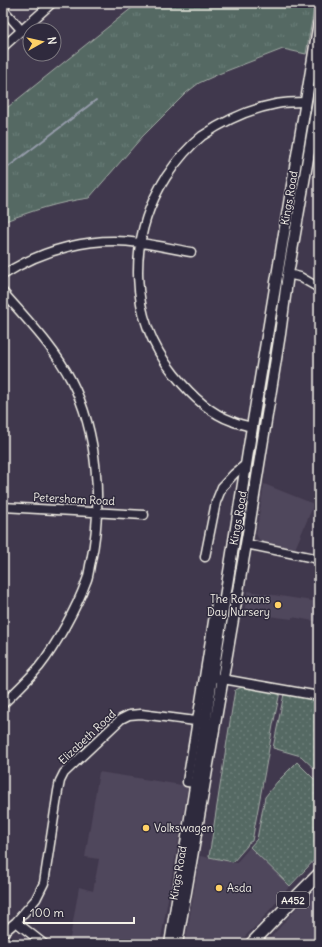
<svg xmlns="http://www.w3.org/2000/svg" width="322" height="947" viewBox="0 0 322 947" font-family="Delius,sans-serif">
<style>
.built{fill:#4f465b}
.park{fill:url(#park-tufts);stroke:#a4ada6}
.garden{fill:url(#garden-dots);stroke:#a4ada6}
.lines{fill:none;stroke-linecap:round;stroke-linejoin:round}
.stream{stroke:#969caa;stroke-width:2}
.minor-casing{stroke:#f4f1e8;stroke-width:11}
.major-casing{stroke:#f4f1e8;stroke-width:13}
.highway-casing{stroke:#f4f1e8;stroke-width:14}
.minor{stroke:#2f2a3d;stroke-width:8}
.major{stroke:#2f2a3d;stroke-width:10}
.highway{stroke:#2f2a3d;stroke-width:11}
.poi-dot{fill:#ffd166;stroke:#2f2a3d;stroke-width:1.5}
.labels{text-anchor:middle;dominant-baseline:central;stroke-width:3;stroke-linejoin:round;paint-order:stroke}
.shield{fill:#2f2a3d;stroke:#b9b5b5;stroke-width:1}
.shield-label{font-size:10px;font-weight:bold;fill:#f4f1e8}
.street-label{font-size:11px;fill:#f4f1e8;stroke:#2f2a3d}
.poi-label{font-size:11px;fill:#f4f1e8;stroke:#2f2a3d;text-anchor:start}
</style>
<defs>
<pattern id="park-tufts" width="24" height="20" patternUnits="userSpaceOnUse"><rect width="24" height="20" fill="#546964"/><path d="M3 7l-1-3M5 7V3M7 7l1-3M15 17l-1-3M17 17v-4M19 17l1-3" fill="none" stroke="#6d7f7a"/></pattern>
<pattern id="garden-dots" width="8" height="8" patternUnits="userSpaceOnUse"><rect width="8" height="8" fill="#546964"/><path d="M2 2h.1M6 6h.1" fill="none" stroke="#6d7f7a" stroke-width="1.8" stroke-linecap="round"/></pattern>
</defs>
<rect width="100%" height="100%" fill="#40384d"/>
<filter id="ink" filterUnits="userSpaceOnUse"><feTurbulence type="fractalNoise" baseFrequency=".025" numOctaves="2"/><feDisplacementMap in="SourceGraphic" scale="8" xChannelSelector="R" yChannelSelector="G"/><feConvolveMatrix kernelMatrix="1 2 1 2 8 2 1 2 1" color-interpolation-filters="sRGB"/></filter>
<g filter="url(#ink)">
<!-- built -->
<path class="built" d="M 264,484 L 314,504 L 295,549 L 260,541 L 256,534 Z
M 248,591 L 319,602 L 319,622 L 292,617 L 292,619 L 244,613 Z
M 99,772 L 188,786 L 160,944 L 69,944 L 79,887 L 93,891 L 99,859 L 85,857 Z
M 250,847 L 290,886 L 257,925 L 237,944 L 185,944 L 200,856 L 236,863 Z
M 319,886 L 319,944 L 265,944 L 302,902 Z"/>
<!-- park -->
<path class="park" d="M 138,3 L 315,3 L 306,54 L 283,49 L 221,73 L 199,83 L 186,93 L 142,137 L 89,198 C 59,202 31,211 3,222 L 3,111 Z"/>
<!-- garden -->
<path class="garden" d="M 245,686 L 280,692 L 273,725 L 267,760 L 252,841 L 248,843 L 247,846 L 233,862 L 209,857 L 234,696 L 235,690 Z
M 284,694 L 319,700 L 319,773 L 301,756 L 273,748 Z
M 297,762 L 314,779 L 319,774 L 319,855 L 290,886 L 250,847 L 257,839 L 265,797 L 277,782 Z"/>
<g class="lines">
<!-- stream -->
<path class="stream" d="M 3,171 L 96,100"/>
<!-- minor casing -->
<g class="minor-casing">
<path id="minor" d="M 3,9 L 22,31
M 3,47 L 52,3
M 288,274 L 300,277 L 319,288
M 3,275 C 43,249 92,236 140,243 C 157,245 174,249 191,252
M 3,292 C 27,320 54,347 71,380 C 98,432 103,506 91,561 C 89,568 89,576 86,582 C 77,607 55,647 39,667 C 28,680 15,692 3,704
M 252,427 C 245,425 238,424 232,421 C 209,413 189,393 174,374 C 128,317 127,238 166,177 C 176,162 188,147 202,136 C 224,121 250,109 276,104 C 286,102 297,102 306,102
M 3,507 L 144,515
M 246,544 L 319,559
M 205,557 L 216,502 L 222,487 L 234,474 L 246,464
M 217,678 L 319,696
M 195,783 L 187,782 L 216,603 L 225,604
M 16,922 L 44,944
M 3,933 L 16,922 L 30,906 L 36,899 L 44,883 L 58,791 L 60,781 L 64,773 L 121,719 L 129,715 L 141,714 L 211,723"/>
</g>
<!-- major casing -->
<g class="major-casing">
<path id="major" d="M 170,944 L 252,427 L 319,22
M 177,944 L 249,527 L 280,334 L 288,274 L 319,95"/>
</g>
<!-- highway casing -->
<g class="highway-casing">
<path id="highway" d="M 251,944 L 298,895 L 319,874"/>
</g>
<!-- minor -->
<use href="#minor" class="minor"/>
<!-- major -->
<use href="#major" class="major"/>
<!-- highway -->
<use href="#highway" class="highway"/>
</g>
</g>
<!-- markers -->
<g class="poi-dot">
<circle cx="278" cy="605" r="4"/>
<circle cx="146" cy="828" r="4"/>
<circle cx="219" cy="888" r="4"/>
</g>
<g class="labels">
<!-- shield labels -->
<rect class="shield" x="277" y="892" width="32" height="16" rx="3"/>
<g class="shield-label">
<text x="293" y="900">A452</text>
</g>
<!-- street labels -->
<g class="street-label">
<text transform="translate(289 198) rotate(-80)">Kings Road</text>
<text transform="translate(74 499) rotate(3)">Petersham Road</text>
<text transform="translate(238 518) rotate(-80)">Kings Road</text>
<text transform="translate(87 737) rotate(-43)">Elizabeth Road</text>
<text transform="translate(178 873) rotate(-80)">Kings Road</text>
</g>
<!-- poi labels -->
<g class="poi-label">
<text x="270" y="599" text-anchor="end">The Rowans<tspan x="270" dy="13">Day Nursery</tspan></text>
<text x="154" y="828">Volkswagen</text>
<text x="227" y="888">Asda</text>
</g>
</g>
<!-- margin -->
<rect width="322" height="947" fill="none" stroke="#2f2a3d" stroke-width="16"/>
<rect x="8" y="8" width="306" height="931" fill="none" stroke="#f4f1e8" stroke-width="1.5" filter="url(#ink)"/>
<!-- north arrow -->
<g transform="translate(42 42) rotate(82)"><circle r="19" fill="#2f2a3d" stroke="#7e7a81"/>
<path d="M0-3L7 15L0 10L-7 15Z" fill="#ffd166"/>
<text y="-6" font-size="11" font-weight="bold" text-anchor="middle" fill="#f4f1e8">N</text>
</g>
<!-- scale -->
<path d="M24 917v6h110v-6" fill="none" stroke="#f4f1e8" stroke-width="2"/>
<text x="30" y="917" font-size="12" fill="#f4f1e8" stroke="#2f2a3d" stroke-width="3" paint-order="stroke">100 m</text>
</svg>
